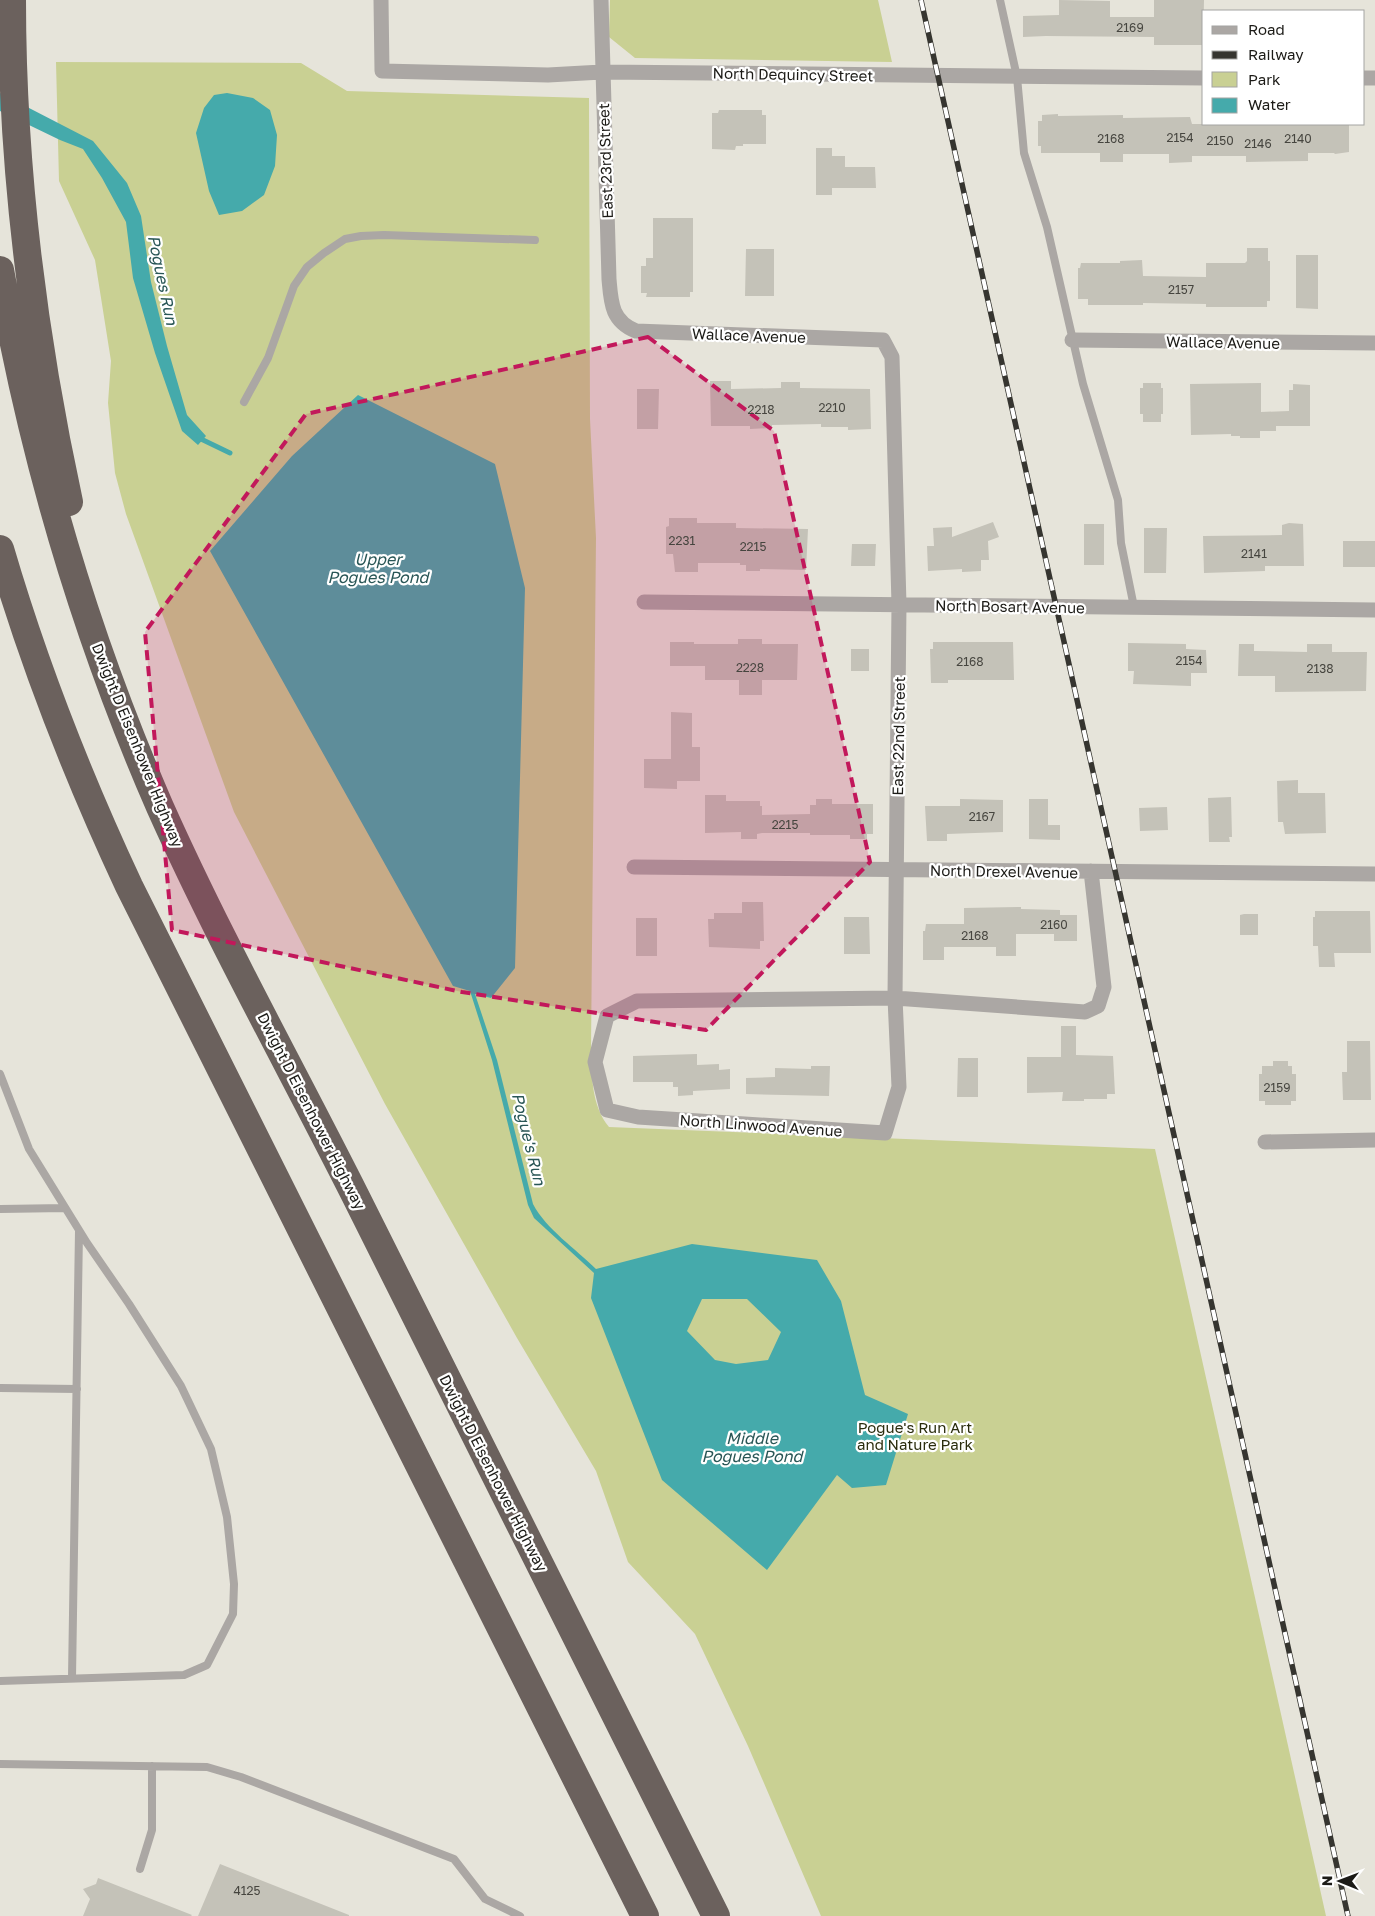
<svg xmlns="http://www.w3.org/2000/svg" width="1375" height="1916" viewBox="0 0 1375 1916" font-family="'Golos Text',sans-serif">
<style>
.green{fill:#c9d093}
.water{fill:#45aaab;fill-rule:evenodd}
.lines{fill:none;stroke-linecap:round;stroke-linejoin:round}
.stream{stroke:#45aaab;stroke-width:5}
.building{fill:#c4c2b8}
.service{stroke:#aba7a4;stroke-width:8}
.minor{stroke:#aba7a4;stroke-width:15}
.motorway{stroke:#6b615d;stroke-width:28}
.rail-casing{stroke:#363530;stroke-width:5.5}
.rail{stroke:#fff;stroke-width:4;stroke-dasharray:11;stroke-linecap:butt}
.marked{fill:#c2185b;fill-opacity:0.2;stroke:#c2185b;stroke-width:4;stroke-dasharray:10 6;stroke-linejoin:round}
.labels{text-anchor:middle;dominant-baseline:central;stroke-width:4.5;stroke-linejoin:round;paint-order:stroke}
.number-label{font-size:12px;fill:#46453f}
.street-label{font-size:15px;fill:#1c1b17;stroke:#fff}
.park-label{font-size:15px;fill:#2b2d0e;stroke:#fff}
.water-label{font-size:16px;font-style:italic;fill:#295656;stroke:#fff}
</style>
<rect width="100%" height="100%" fill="#e6e4da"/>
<!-- green -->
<path class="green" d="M 610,0 L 878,0 L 892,62 L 635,58 L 609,37 Z
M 56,62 L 301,63 L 347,91 L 589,98 L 590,419 L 596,538 L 591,1049 C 592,1076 591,1105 609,1127 L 1155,1149 L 1326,1916 L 821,1916 L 748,1746 L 695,1634 L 628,1562 L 596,1471 L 517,1338 L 385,1104 L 234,812 L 126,514 L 115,473 L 108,403 L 111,361 L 95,260 L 59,181 Z"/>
<!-- water -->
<path class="water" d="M 0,93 L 93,141 L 127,183 L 141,216 L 151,282 L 167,346 L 187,415 L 206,436 L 198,445 L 182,431 L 155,353 L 133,278 L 126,222 L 102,178 L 83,149 L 60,140 L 0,111 Z
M 227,93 L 253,98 L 270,110 L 277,135 L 275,166 L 264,195 L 242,211 L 219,215 L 209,191 L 196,133 L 204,108 L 214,95 Z
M 358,395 L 495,464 L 525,588 L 515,968 L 491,998 L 475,994 L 497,1060 L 533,1204 C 546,1229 576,1249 596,1269 L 692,1244 L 817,1260 L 841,1301 L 865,1395 L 908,1414 L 886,1485 L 852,1488 L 837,1475 L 767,1570 L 662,1480 L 591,1298 L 594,1273 L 534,1218 L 528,1205 L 492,1060 L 470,991 L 453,986 L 210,551 L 292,456 ZM 702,1299 L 747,1299 L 781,1332 L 768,1360 L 736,1364 L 715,1360 L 687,1331 Z"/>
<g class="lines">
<!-- stream -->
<path class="stream" d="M 199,436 L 201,439 L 230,453"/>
</g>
<!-- building -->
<path class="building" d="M 1059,0 L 1110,1 L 1110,17 L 1154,17 L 1154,0 L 1204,0 L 1203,45 L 1154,45 L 1154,37 L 1046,36 L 1023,37 L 1023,16 L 1059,15 Z
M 719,110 L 762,110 L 762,115 L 766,115 L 766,144 L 743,144 L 743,146 L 736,146 L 735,150 L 712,149 L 712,113 L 718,113 Z
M 1058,114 L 1058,116 L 1123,115 L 1123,118 L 1190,117 L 1192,124 L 1349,124 L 1349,152 L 1335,154 L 1334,153 L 1308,153 L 1308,161 L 1246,162 L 1246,156 L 1192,156 L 1192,162 L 1169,163 L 1169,154 L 1123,154 L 1123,162 L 1100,162 L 1100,153 L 1041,153 L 1041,146 L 1038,146 L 1038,121 L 1042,121 L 1042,115 Z
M 816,148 L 832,148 L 832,156 L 845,156 L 845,167 L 875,167 L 876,188 L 832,188 L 832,195 L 816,195 Z
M 653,218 L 693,218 L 693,292 L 690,292 L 690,297 L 646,297 L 647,293 L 641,293 L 641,266 L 646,266 L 646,258 L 653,258 Z
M 1247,248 L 1268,248 L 1268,261 L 1270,261 L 1270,301 L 1267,301 L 1267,307 L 1206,307 L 1206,304 L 1143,303 L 1143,305 L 1088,305 L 1088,299 L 1078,299 L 1078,268 L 1080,268 L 1081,263 L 1120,263 L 1120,261 L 1142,260 L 1143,276 L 1206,277 L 1206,263 L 1245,263 L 1247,261 Z
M 746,249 L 774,249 L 774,296 L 745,296 Z
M 1296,255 L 1318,255 L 1318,309 L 1296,308 Z
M 710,381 L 731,381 L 731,389 L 781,388 L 781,382 L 800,382 L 800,388 L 870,389 L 871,429 L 848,430 L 848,427 L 821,427 L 821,424 L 772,425 L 772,428 L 750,429 L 750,426 L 711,426 Z
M 1143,383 L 1161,383 L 1161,388 L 1163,388 L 1163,414 L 1161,414 L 1161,422 L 1143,422 L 1143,414 L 1140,414 L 1140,388 L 1143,388 Z
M 1261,383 L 1261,412 L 1289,411 L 1289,390 L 1293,390 L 1293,384 L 1310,385 L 1310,426 L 1276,426 L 1276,431 L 1260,431 L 1260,438 L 1240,438 L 1240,436 L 1231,436 L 1231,434 L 1191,435 L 1190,384 Z
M 637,389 L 659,389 L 658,429 L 637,429 Z
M 669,518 L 697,518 L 697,523 L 736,523 L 736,528 L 808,529 L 806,570 L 760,569 L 760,571 L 746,571 L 746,565 L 740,565 L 740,563 L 698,563 L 698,572 L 675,572 L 673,554 L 666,554 L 666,527 L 669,526 Z
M 993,522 L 999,537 L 988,541 L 989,560 L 981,560 L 981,571 L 962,572 L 962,569 L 928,571 L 927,546 L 934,546 L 933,528 L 952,527 L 952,537 Z
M 1289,523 L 1303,524 L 1304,566 L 1265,566 L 1265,571 L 1204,573 L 1203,536 L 1282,535 L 1282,525 Z
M 1084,524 L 1104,524 L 1104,565 L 1084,565 Z
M 1144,528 L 1167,528 L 1166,573 L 1144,573 Z
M 1343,541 L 1375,541 L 1375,567 L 1343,567 Z
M 852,544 L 876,544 L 875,566 L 851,566 Z
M 738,639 L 762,639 L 762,644 L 798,644 L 797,680 L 762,680 L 762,695 L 739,695 L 739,680 L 705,680 L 705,666 L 670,666 L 670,642 L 694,642 L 694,644 L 738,644 Z
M 933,642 L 1013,642 L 1014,680 L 948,680 L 948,683 L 931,683 L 930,649 L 933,649 Z
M 1128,643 L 1186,644 L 1186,649 L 1206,650 L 1207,673 L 1191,673 L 1191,686 L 1133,684 L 1134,671 L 1128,671 Z
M 1239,644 L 1254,644 L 1254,651 L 1307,652 L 1307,644 L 1332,644 L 1332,652 L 1367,652 L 1366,691 L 1275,692 L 1275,676 L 1238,676 Z
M 851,649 L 869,649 L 869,671 L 851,671 Z
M 671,712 L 692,713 L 692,747 L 700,747 L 700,781 L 677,781 L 677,789 L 644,788 L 644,759 L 671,759 Z
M 1298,780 L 1298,793 L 1325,793 L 1326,833 L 1285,834 L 1283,822 L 1278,822 L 1277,781 Z
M 705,795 L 726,795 L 726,801 L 760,801 L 760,806 L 762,806 L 762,815 L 810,814 L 810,805 L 816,805 L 816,799 L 832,799 L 832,804 L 873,804 L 873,834 L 867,834 L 867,839 L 850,839 L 850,835 L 810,835 L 810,833 L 762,833 L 757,834 L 757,839 L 741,839 L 741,832 L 705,833 Z
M 1231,797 L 1232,837 L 1229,837 L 1230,842 L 1209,842 L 1208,798 Z
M 960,799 L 1003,800 L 1003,832 L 947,834 L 947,841 L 927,841 L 925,806 L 960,806 Z
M 1029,799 L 1048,799 L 1048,825 L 1060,825 L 1060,840 L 1029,839 Z
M 1167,807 L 1168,830 L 1140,831 L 1139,808 Z
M 742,902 L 763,902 L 764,941 L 760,941 L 760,949 L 709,947 L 708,919 L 714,919 L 714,913 L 742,913 Z
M 1021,907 L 1021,909 L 1060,910 L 1060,915 L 1077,915 L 1077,941 L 1054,941 L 1054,934 L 1016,934 L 1016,956 L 996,956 L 996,947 L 944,947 L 944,960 L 923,960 L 923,931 L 925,931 L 926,924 L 964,924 L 964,908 Z
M 1315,911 L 1370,911 L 1371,953 L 1334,953 L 1335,967 L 1319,967 L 1318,946 L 1313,946 L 1313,917 L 1315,917 Z
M 1244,914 L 1258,914 L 1258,935 L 1240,935 L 1240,915 Z
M 844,917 L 869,917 L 870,954 L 844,954 Z
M 636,918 L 657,918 L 657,956 L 636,956 Z
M 1061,1026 L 1076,1026 L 1076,1055 L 1113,1056 L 1115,1094 L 1107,1094 L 1107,1099 L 1084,1099 L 1084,1101 L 1062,1101 L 1063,1092 L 1027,1093 L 1027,1057 L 1061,1057 Z
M 1347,1041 L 1370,1041 L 1371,1100 L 1343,1100 L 1342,1072 L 1347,1072 Z
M 697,1054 L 697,1065 L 719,1064 L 719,1070 L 730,1069 L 730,1089 L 693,1091 L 693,1095 L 678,1096 L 678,1087 L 673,1087 L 673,1082 L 633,1082 L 633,1056 Z
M 958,1058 L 978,1058 L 978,1097 L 957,1097 Z
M 1273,1061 L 1288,1061 L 1288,1066 L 1292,1066 L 1292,1074 L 1296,1074 L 1296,1101 L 1291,1101 L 1291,1105 L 1265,1105 L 1265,1101 L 1259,1101 L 1259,1074 L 1262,1074 L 1262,1066 L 1273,1066 Z
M 811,1066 L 830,1066 L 829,1096 L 746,1094 L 746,1078 L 775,1077 L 775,1068 L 811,1069 Z
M 220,1864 L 349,1915 L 349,1916 L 198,1916 Z
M 98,1878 L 192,1915 L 191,1916 L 83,1916 L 90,1899 L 83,1889 L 96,1884 Z"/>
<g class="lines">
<!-- service -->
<path class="service" d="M 1000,0 L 1017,77 L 1024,153 L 1047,227 L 1083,384 L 1118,500 L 1121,543 L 1134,607
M 244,402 L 268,358 L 294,286 L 307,267 L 324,253 L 345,239 L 361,236 L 384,235 L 535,240
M 0,1074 L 29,1149 L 87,1243 L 129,1304 L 181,1386 L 211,1449 L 227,1517 L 234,1584 L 233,1614 L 207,1665 L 184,1675 L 0,1681
M 0,1209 L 65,1208
M 0,1388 L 77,1389
M 72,1678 L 79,1231
M 0,1764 L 207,1767 L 241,1777 L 454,1859 L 485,1899 L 520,1916
M 140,1869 L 152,1830 L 152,1766"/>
<!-- minor -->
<path class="minor" d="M 381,0 L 382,71 L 548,75 L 602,72 L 1204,78
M 601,0 L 609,279 C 611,302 611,321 636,331 L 883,340 L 892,357 L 899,604 L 895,998 L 899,1087 L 885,1133 L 638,1117 L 607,1110 L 595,1062 L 607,1016 L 637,1001 L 895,998 L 1085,1012 L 1098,1006 L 1104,987 L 1091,871
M 1364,78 L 1375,78
M 1072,340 L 1375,343
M 644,602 L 1375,610
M 634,867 L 1375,874
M 1265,1142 L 1375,1140"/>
<!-- motorway -->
<path class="motorway" d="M 12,0 C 12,169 33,336 69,502
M 0,270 C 32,455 85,635 160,807 C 219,939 290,1066 355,1195 C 475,1436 596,1676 716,1916
M 0,549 C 34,665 78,777 129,886 L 645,1916"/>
<!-- rail casing -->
<g class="rail-casing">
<path id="rail" d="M 921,0 L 1348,1916"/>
</g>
<!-- rail -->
<use href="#rail" class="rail"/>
</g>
<!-- marked area -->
<path class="marked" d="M 648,337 L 774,431 L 870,862 L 706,1030 L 462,992 L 172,930 L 145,632 L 306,414 Z"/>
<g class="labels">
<!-- number labels -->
<g class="number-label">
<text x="1130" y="27">2169</text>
<text x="1180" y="137">2154</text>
<text x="1111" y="138">2168</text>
<text x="1298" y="138">2140</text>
<text x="1220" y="140">2150</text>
<text x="1258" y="143">2146</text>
<text x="1181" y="289">2157</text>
<text x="832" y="407">2210</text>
<text x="761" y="409">2218</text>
<text x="682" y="540">2231</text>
<text x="753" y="546">2215</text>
<text x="1254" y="553">2141</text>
<text x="1189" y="660">2154</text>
<text x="970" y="661">2168</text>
<text x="750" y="667">2228</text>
<text x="1320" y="668">2138</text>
<text x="982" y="816">2167</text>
<text x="785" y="824">2215</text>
<text x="1054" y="924">2160</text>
<text x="975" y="935">2168</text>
<text x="1277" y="1087">2159</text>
<text x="247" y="1890">4125</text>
</g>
<!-- street labels -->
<g class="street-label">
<text transform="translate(793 74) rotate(1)">North Dequincy Street</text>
<text transform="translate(605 161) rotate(-92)">East 23rd Street</text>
<text transform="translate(749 335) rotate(2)">Wallace Avenue</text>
<text transform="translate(1223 342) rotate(1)">Wallace Avenue</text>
<text transform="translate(1010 606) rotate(1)">North Bosart Avenue</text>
<text transform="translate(898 736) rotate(-89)">East 22nd Street</text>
<text transform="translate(138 745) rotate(68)">Dwight D Eisenhower Highway</text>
<text transform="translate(1004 871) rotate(1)">North Drexel Avenue</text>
<text transform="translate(312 1111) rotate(63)">Dwight D Eisenhower Highway</text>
<text transform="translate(761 1125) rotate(4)">North Linwood Avenue</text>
<text transform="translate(494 1473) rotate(63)">Dwight D Eisenhower Highway</text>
</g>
<!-- park labels -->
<g class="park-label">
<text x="915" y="1427">Pogue's Run Art<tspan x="915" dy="17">and Nature Park</tspan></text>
</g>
<!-- water labels -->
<g class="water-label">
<text transform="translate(163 280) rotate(78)">Pogues Run</text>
<text x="378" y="559">Upper<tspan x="378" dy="18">Pogues Pond</tspan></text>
<text transform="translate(529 1139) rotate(76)">Pogue's Run</text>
<text x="752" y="1438">Middle<tspan x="752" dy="18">Pogues Pond</tspan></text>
</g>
</g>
<!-- legend -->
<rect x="1202" y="10" width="162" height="115" fill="#ffffff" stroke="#a4a4a2"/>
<rect x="1212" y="26" width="25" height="8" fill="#aba7a4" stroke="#a4a4a2"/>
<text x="1248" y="35" font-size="15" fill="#1c1b17">Road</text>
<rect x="1212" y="51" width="25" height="8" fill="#363530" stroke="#a4a4a2"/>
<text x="1248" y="60" font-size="15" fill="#1c1b17">Railway</text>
<rect x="1212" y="72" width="25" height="15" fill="#c9d093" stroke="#a4a4a2"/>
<text x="1248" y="85" font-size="15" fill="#1c1b17">Park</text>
<rect x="1212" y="98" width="25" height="15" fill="#45aaab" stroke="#a4a4a2"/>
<text x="1248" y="110" font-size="15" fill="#1c1b17">Water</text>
<!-- north arrow -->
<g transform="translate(1340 1881) rotate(271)" stroke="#ffffff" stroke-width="4" paint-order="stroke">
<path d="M0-4L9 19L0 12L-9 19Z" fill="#1c1b17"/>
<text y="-8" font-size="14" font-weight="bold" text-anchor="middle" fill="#1c1b17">N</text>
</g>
</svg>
